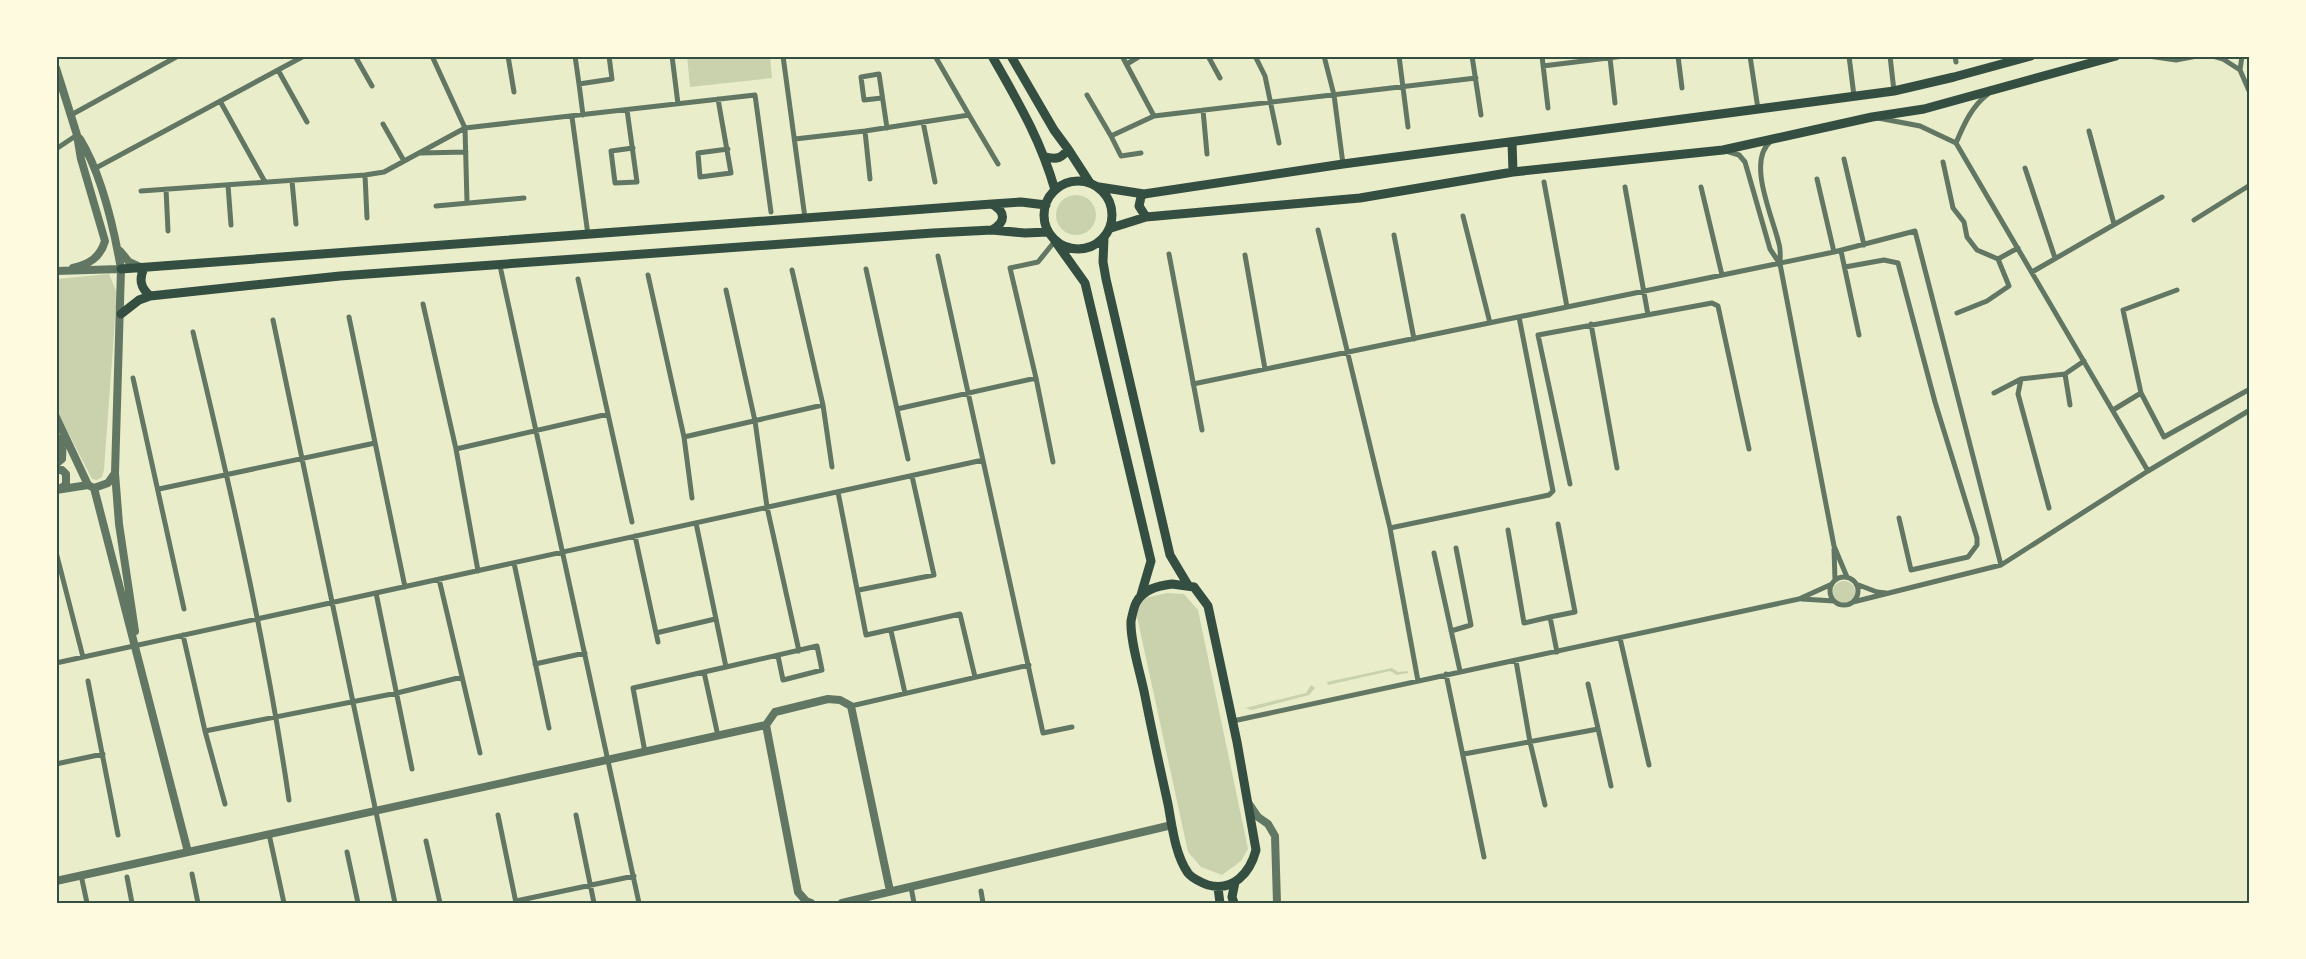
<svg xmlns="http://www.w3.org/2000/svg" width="2306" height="959" viewBox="0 0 2306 959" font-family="'Nunito Sans',sans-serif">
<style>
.green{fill:#cad2ad}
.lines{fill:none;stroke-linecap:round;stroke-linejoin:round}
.minor{stroke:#617663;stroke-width:5}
.tertiary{stroke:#617663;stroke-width:8}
.secondary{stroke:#344e41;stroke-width:9}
.neatline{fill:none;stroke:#344e41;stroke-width:2}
</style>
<rect width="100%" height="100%" fill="#e9edc9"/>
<!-- green -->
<path class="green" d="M 687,56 L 770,56 L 772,78 L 690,87 Z
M1056 215a20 20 0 1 1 40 0a20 20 0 1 1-40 0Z
M 109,274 L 116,291 L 116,306 L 104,470 L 102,477 L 97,480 L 92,479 L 56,409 L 56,279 Z
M1833 592a11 11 0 1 1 22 0a11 11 0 1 1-22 0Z
M 1167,593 L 1184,594 L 1198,610 L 1248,849 L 1241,861 L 1222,875 L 1201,867 L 1188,852 L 1136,612 L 1145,598 Z
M 1392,668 L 1398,672 L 1408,671 L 1408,673 L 1397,675 L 1390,671 L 1328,685 L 1327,682 Z
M 1311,685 L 1315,688 L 1309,695 L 1252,710 L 1245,708 L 1306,693 Z"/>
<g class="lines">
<!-- minor -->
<path class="minor" d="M 355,56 L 372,86
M 432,56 L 465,128 L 467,202
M 508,56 L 514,92
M 575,56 L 579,84 L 612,79 L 609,56
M 672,56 L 678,104
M 783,56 L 805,218
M 1122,56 L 1154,116
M 1208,56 L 1220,78
M 1255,56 L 1265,76 L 1279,143
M 1324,56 L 1334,95 L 1343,164
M 1399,56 L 1408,127
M 1472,56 L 1481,115
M 1542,56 L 1548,108
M 1678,56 L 1682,88
M 1750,56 L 1758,109
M 1849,56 L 1854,96
M 1890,56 L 1894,91
M 1955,56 L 1956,62
M 2148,56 L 2176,60 L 2197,56
M 2213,56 L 2223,59 L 2240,70
M 2242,56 L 2240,70 L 2250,93
M 1610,58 L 1615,103
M 1127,64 L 1140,56
M 1543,66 L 1624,56
M 278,70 L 307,122
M 579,84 L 583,115
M 1087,95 L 1111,136 L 1154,116 L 1476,78
M 882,98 L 864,100 L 861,77 L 879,74 L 887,128
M 718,99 L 731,173 L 700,177 L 698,153 L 728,149
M 220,101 L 265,182
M 627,110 L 637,182 L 615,183 L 611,151 L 633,148
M 1203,110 L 1207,154
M 71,115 L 178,56
M 969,115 L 998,164
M 572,117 L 588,235
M 1878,118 L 1920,126 L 1956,143
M 923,122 L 935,182
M 383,124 L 404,161
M 865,131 L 870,179
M 2089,131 L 2114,224
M 1111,136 L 1121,156 L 1141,153
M 795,139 L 865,131 L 969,115 L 935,56
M 1771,141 C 1746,161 1773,217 1779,244 C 1781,250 1780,257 1780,264 L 1834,546 L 1847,577
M 1956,143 L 2148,471
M 1956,143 C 1964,124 1972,106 1988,94
M 56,149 L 77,135
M 1726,151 L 1739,155 L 1745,162 L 1770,249 L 1780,264
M 421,153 L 466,152
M 1844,159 L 1864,245
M 1943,162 L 1953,208 L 1964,222 L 1967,237 L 1977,250 L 1998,259 L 2018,248
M 2025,168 L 2055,258
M 94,169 L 304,56
M 365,175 L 367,218
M 1817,179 L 1834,252
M 292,181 L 296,224
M 1544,182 L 1567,307
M 228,185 L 231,225
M 1625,187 L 1648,315
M 1701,187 L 1722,275
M 166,189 L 168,231
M 141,191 L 365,175 L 384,172 L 465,128 L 755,95 L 771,212
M 436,206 L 524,198
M 1463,216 L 1490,323
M 2194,220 L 2250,185
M 1318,230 L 1390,528 L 1418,681
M 1394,235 L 1414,339
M 1841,251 L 1859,335
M 1169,254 L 1202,430
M 1245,255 L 1265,369
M 938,256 L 1043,733 L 1072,727
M 500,266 L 639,903
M 1845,267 L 1884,260 L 1898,263 L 1935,402 L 1977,538 L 1977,545 L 1968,557 L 1911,570 L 1899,518
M 866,269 L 908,459
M 792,270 L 823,405 L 832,467
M 2032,272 L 2162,197
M 648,275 L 684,437 L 692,498
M 578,279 L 632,522
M 726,290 L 755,421 L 767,507 L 799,651
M 423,304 L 456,449 L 478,571
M 1957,313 L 1987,301 L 2009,286 L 1998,259
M 349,317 L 405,587
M 273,320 L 395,903
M 1591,324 L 1617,468
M 193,332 C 230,487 266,642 289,800
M 2065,374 L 2070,405
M 133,378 L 184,609
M 2021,379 L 2018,394 L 2049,508
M 1193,384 L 1834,252 L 1915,231 L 2001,565
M 1994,393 L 2021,379 L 2065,374 L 2084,361
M 2141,393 L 2164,437 L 2250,389
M 897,409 L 1036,378
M 2113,410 L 2141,393 L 2123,310 L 2177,290
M 684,437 L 823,405
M 456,449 L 608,414
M 1053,462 L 1036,378 L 1010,268 L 1038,262 L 1055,241
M 1570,484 L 1538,335 L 1712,303 L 1718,306 L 1749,449
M 159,489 L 375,443
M 838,492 L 866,635 L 960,614 L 975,677
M 696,523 L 726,667 L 704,672 L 718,736
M 1390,528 L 1549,495 L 1553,491 L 1519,317
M 1508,530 L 1524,623 L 1550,617 L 1557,652
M 635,536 L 658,642
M 1834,549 L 1835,580
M 56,552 L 83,657
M 1434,553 L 1460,671
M 514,563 L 549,728
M1830 591a14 14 0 1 1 28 0a14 14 0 1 1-28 0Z
M 439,579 L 480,753
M 1856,584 L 1877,592 L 1886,593
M 859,590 L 934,575 L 912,476
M 376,593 L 412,769
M 1802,599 L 1834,601
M 1853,602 L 2001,565 L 2148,471 L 2250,410
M 1550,617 L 1575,612 L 1558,524
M 891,631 L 905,693
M 1451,631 L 1471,625 L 1456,548
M 656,633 L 715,619
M 183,635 L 205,731 L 225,804
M 1620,638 L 1649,765
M 1516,661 L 1530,742 L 1545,805
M 56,663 L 983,460
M 535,664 L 585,653
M 726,667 L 817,646 L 822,670 L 783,680 L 778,656
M 1446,674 L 1484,857
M 88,681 L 118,835
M 1588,684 L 1611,786
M 851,706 L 1029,665
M 1233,721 L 1799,599 L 1832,584
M 205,731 L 397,693 L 462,677
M 645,752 L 633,688 L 704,672
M 1464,754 L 1598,729
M 56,764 L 103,754
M 498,815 L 516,903
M 576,815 L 594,903
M 269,834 L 284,903
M 426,841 L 440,903
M 347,852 L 358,903
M 192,874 L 198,903
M 81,875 L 87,903
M 127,877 L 132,903
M 911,887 L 914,903
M 981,891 L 983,903
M 516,901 L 634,876"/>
<!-- tertiary -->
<path class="tertiary" d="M 56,68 L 77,135 L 81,159 L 105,241 C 100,258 89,264 73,268
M 80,139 C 101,173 114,229 121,269
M 120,251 L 129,262 L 140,267
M 56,271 L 121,269 L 115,473 L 108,483 L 94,488 L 88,485 L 56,417
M 56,464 L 62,459 L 63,436
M 56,470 L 62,470 L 66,474 L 66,485 L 61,488
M 115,473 L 119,524 L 135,631
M 94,488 L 188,852
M 56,490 L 88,485
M 1247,801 L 1258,817 L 1268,824 L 1275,836 L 1277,903
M 56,881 L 766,725
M 811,903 L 806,901 L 798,892 L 766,725 L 775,712 L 828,699 L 840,700 L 851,706 L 890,891
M 842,903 L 1172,825"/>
<!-- secondary -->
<path class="secondary" d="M 992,56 C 1018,102 1040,138 1055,190
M 1011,56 L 1054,130 L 1068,149 L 1090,183
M 1512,142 L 1513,172
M 1046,157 C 1057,160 1062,158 1068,149
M1044 215a34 34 0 1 1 68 0a34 34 0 1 1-68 0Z
M 1099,187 L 1144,194 L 1343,164 L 1894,91 L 1954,77 L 2031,56
M 1144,194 L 1141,197 L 1139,206 L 1146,217
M 992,204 C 1006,212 1006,222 992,230
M 1111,228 L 1146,217 L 1360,198 L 1513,172 L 1723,150 L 1872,117 L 1924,109 L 2116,56
M 1104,238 L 1103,262 L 1106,279 L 1170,555 L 1188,585
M 1055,241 L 1085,283 L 1151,561 L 1141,595
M 144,268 C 139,279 140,287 150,296
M 121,269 L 992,204 L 1021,202 L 1046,205
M 121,314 L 139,300 L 150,296 L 340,276 L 933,233 L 992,230 L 1025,233 L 1048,232
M 1172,584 L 1194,587 L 1208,606 L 1237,742 L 1256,850 C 1250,873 1233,892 1208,885 C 1202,883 1192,878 1188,873 C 1175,855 1172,825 1168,804 C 1160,768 1152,732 1145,696 C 1141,675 1130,642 1131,621 C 1132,616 1134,607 1136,603 C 1143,589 1158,586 1172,584 Z
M 1218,888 L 1220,903
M 1234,903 L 1232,897 L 1235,882"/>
</g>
<!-- border -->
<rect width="2306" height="959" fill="none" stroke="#fefae0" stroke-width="115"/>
<rect x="58" y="58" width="2190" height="844" class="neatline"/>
</svg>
